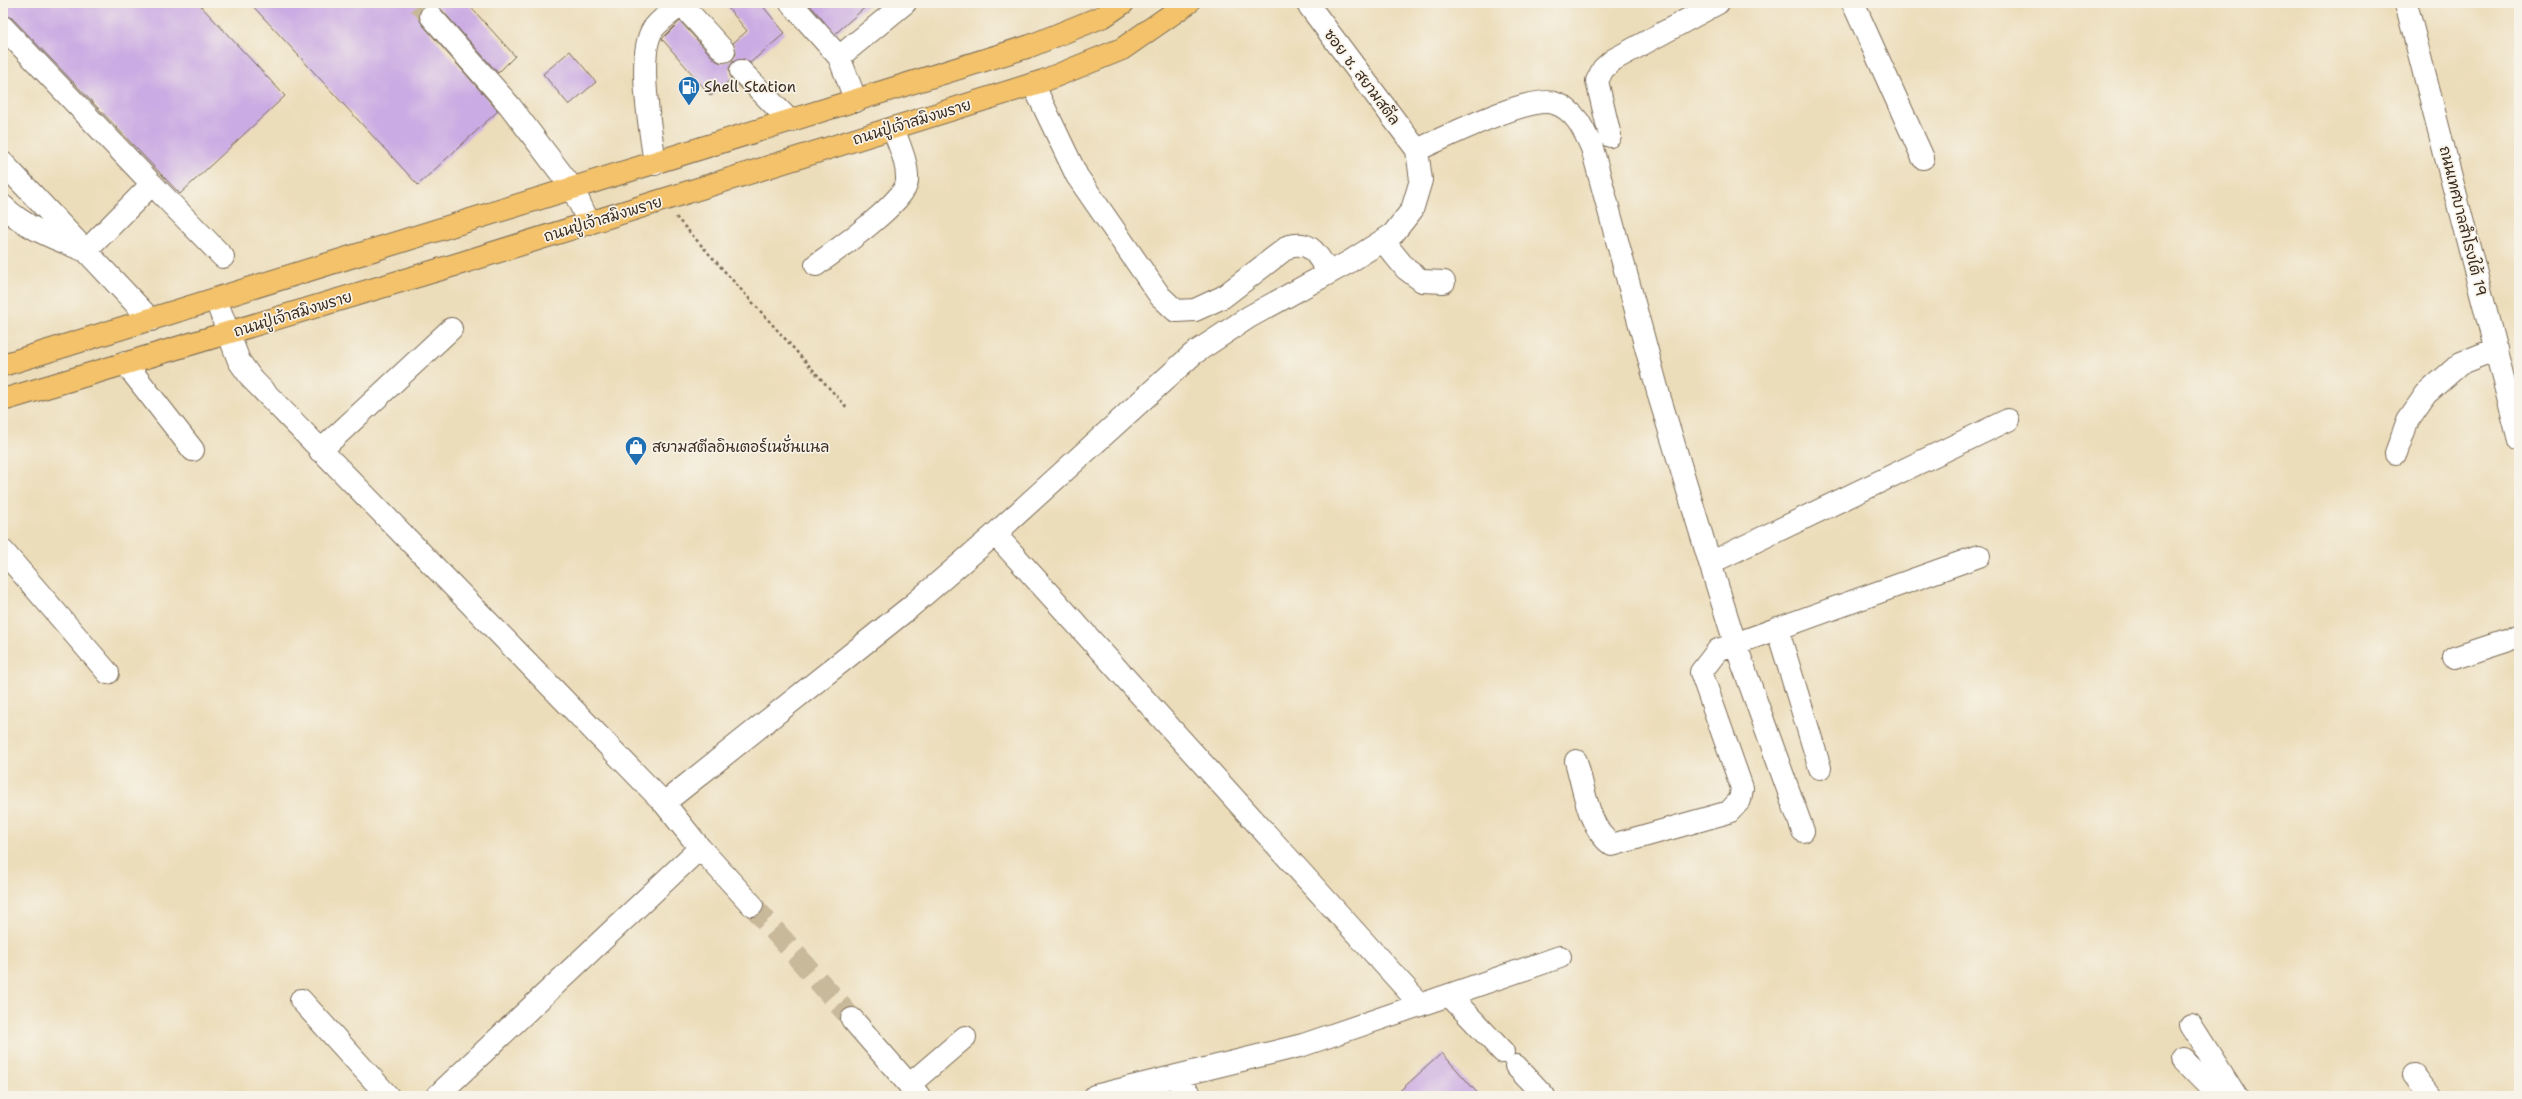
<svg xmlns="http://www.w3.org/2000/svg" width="2522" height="1099" viewBox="0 0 2522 1099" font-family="'Shantell Sans','Playpen Sans Thai',sans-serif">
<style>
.building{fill:#caabe3}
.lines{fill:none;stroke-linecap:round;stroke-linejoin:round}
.minor-tunnel{stroke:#c9b99b;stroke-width:22;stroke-dasharray:22 11;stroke-linecap:butt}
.minor-casing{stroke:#796955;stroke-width:24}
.major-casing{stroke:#796955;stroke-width:24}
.path{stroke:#796955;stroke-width:2.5;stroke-dasharray:3 3;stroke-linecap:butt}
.minor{stroke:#fff;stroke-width:22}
.major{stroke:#f3c26a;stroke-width:22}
.labels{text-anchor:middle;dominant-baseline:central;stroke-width:3.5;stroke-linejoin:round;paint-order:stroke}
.street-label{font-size:15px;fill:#3b2a1e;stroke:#f7f3e8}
.poi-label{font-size:15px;fill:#3b2a1e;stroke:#f7f3e8;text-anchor:start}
</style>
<rect width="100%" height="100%" fill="#f7f3e8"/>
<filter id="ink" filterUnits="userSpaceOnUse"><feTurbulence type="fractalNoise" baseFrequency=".025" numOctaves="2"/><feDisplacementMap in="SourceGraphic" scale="8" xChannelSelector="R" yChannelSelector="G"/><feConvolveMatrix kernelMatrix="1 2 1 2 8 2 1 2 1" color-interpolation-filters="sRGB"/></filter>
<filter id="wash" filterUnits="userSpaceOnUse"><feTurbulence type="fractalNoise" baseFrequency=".012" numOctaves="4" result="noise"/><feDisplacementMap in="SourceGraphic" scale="16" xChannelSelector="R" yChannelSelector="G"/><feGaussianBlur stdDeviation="0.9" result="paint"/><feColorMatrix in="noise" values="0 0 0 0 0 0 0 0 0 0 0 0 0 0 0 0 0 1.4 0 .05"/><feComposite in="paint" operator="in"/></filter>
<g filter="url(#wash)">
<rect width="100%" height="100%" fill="#ecddba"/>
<g id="blocks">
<!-- building -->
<path class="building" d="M 3,3 L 198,3 L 285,96 L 180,194 L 12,18 L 3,15 Z
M 250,3 L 467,3 L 515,56 L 498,73 L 440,8 L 429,4 L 422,7 L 419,18 L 422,24 L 498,111 L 418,185 Z
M 724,3 L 760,3 L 785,33 L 750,63 L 744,59 L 733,62 L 729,68 L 731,79 L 711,96 L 662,39 L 680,21 L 715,60 L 721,63 L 732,60 L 736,54 L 733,43 L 747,31 Z
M 808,3 L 870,3 L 835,34 Z
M 570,51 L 596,82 L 569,105 L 543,74 Z
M 1442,1053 L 1480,1096 L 1394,1096 Z"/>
</g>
</g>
<g filter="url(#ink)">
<use href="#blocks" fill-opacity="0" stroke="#796955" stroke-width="1"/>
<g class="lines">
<!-- minor-tunnel -->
<path class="minor-tunnel" d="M 419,3 L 431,16
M 752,905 L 852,1019"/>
<!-- minor casing -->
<g class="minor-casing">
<path id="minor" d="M 791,3 L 839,57 L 856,101
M 1853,3 L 1923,158
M 2406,3 L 2519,440
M 431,16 L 510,106 L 573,189 L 589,223
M 3,27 L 152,184 L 86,251 C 58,240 25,228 3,206
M 839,57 L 905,3
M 741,71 L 790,121
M 1033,84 L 1077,176 L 1160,296 L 1176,311 L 1195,310 L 1223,297 L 1289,246 C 1313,240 1317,256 1329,273
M 1610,136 L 1597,81 L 1603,69 L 1613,60 L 1718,3
M 1417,150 C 1444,138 1528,95 1554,103 C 1575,109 1584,130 1592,148 L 1660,399 L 1710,563 L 1735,643 L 1803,831
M 3,163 L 151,320
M 655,164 C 651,132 636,55 653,29 C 660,20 670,13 679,7 L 683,6 L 724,51
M 152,184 L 223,257
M 1383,241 L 1406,269 L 1422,281 L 1444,282
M 816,265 C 834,252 907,201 907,181 C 908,163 899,145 893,128
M 216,300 L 239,361 L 252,379 L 664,803 L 909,608 L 995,534 L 1193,354 L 1249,317 L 1349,262 L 1393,234 L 1412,210 L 1421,180 L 1417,150 L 1307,3
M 125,363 L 193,450
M 320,451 L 451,329
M 2396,453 L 2408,420 L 2426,394 L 2461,363 L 2496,349
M 995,534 L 1421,1005
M 3,551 L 108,673
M 1710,563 L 2008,420
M 1777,628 L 1820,768
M 2454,658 L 2506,641 L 2519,635
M 1576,761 C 1584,788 1588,828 1612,845 L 1729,812 L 1740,800 L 1742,788 L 1701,672 L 1718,650 L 1979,556
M 664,803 L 700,848
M 1449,995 L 1503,1052
M 301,1000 L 388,1096
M 852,1019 L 919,1096
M 2191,1025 L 2236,1096
M 2183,1059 L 2219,1096
M 1516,1066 L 1544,1096
M 2414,1075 L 2430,1096
M 1174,1077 L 1191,1096
M 909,1085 L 965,1037
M 437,1096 L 700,848 L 752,905
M 1095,1096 L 1303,1045 L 1560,957"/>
</g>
<!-- major casing -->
<g class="major-casing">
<path id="major" d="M 3,365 L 1030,46 L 1104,16 L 1123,3
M 3,400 L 458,264 L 1043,81 L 1122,49 L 1188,3"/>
</g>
<!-- path -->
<path class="path" d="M 676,217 L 848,409"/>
<!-- minor -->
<use href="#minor" class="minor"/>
<!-- major -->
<use href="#major" class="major"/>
</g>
</g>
<!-- icons -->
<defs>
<g id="fuel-pin" transform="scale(1.15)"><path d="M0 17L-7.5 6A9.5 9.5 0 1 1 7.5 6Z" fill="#1f6fb2" stroke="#f7f3e8"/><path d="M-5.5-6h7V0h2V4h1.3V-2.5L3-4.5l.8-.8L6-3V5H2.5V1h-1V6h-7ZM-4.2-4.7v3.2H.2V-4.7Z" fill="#fff"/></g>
<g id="shop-pin" transform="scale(1.15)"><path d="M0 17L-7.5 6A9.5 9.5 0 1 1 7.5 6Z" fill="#1f6fb2" stroke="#f7f3e8"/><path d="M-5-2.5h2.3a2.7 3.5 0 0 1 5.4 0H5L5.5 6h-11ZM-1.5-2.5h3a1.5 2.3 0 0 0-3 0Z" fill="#fff"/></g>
</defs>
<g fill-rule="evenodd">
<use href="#fuel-pin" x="689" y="87"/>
<use href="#shop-pin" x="636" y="447"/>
</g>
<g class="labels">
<!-- street labels -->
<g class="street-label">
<text transform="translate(1362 77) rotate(53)">ซอย ช. สยามสตีล</text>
<text transform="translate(912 122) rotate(-17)">ถนนปู่เจ้าสมิงพราย</text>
<text transform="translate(603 219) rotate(-17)">ถนนปู่เจ้าสมิงพราย</text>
<text transform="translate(2463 221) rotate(76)">ถนนเทศบาลสำโรงใต้ 19</text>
<text transform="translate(293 314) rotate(-17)">ถนนปู่เจ้าสมิงพราย</text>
</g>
<!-- poi labels -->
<g class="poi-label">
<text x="704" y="87">Shell Station</text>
<text x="652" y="447">สยามสตีลอินเตอร์เนชั่นแนล</text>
</g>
</g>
<!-- margin -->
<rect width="2522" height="1099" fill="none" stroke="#f7f3e8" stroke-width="16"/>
</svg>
